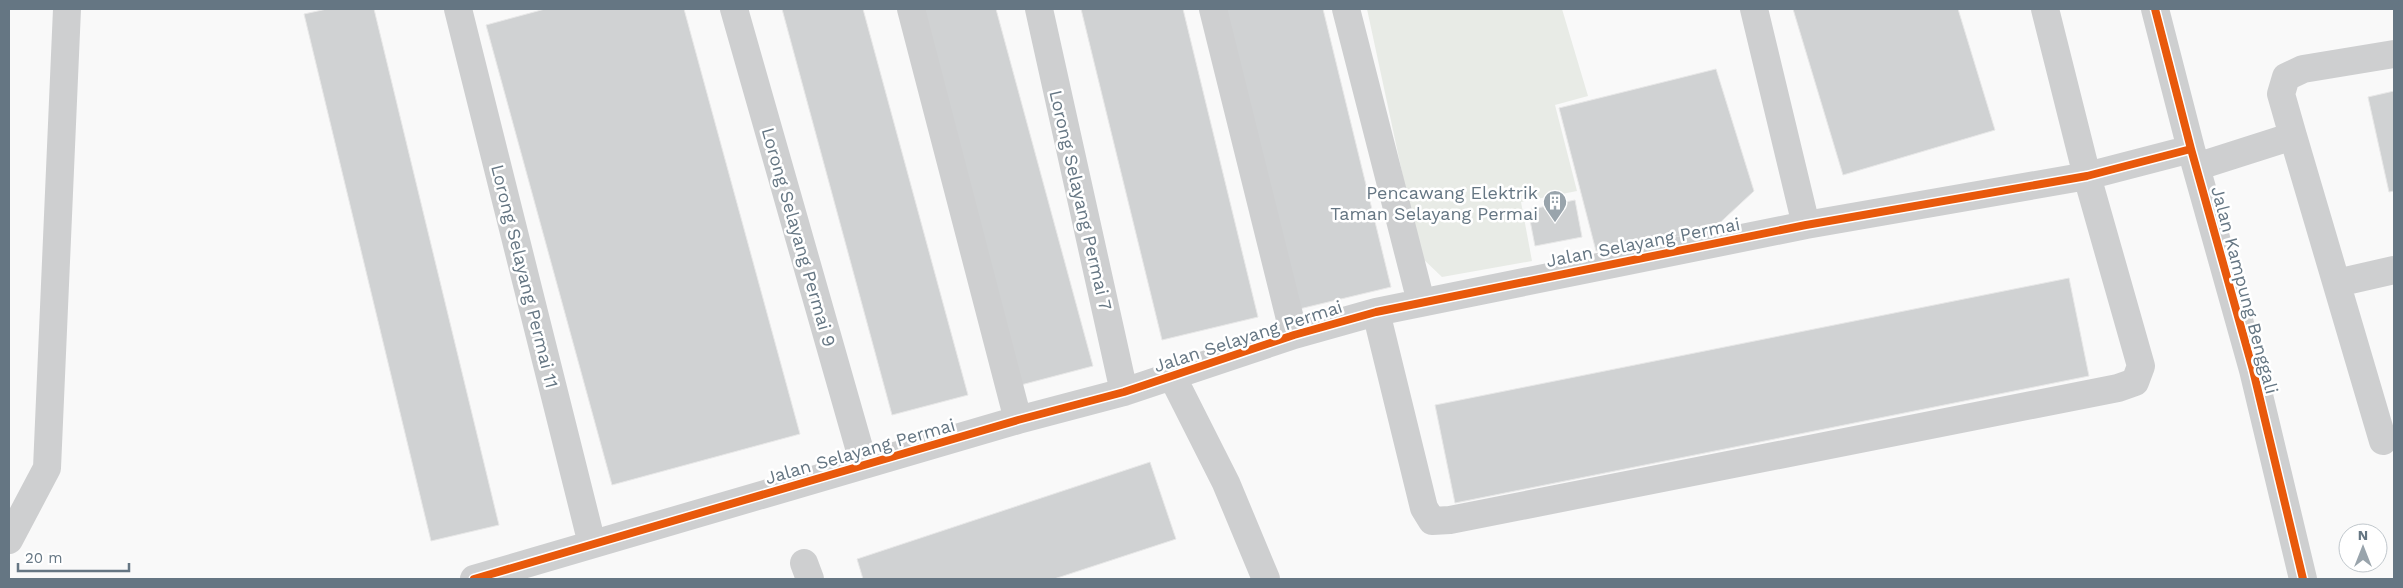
<svg xmlns="http://www.w3.org/2000/svg" width="2403" height="588" viewBox="0 0 2403 588" font-family="'Work Sans',sans-serif">
<style>
.green{fill:#e8ebe6}
.building{fill:#d0d2d3;stroke:#e8e8e8}
.lines{fill:none;stroke-linecap:round;stroke-linejoin:round}
.minor{stroke:#cecfd0;stroke-width:28}
.cycleway-casing{stroke:#fff;stroke-width:11}
.cycleway{stroke:#e8590c;stroke-width:8}
.labels{text-anchor:middle;dominant-baseline:central;stroke-width:5;stroke-linejoin:round;paint-order:stroke}
.poi-label{font-size:18px;fill:#657683;stroke:#fff;text-anchor:end}
.street-label{font-size:18px;fill:#657683;stroke:#fff}
</style>
<rect width="100%" height="100%" fill="#f9f9f9"/>
<!-- green -->
<path class="green" d="M 1367,9 L 1562,9 L 1588,96 L 1555,105 L 1577,191 L 1521,202 L 1532,261 L 1442,277 L 1420,256 Z"/>
<!-- building -->
<path class="building" d="M 327,9 L 374,9 L 499,525 L 431,541 L 304,14 Z
M 545,9 L 684,9 L 800,434 L 612,485 L 486,25 Z
M 782,9 L 863,9 L 968,395 L 892,415 Z
M 914,9 L 996,9 L 1093,366 L 1017,386 Z
M 1081,9 L 1183,9 L 1258,317 L 1162,340 Z
M 1221,9 L 1323,9 L 1391,287 L 1295,310 Z
M 1793,9 L 1958,9 L 1995,130 L 1843,175 Z
M 1716,69 L 1754,191 L 1711,231 L 1596,251 L 1559,108 Z
M 2394,91 L 2394,191 L 2389,192 L 2368,97 Z
M 1575,200 L 1582,237 L 1535,246 L 1528,210 Z
M 2069,278 L 2089,376 L 1455,503 L 1435,405 Z
M 1150,462 L 1176,539 L 1054,579 L 863,579 L 857,559 Z"/>
<g class="lines">
<!-- minor -->
<path class="minor" d="M 458,9 L 592,544
M 734,9 L 864,465
M 911,9 L 1018,420
M 1039,9 L 1124,392
M 1213,9 L 1294,335
M 1346,9 L 1421,302
M 1754,9 L 1806,225
M 2155,9 L 2191,149 L 2253,370 L 2303,579
M 2293,136 L 2281,94 L 2286,77 L 2303,69 L 2394,54
M 2196,167 L 2293,136 L 2383,441
M 2337,283 L 2394,270
M 1376,312 L 1424,508 L 1432,521 L 1450,520 L 2118,388 L 2135,382 L 2141,366 L 2087,176 L 2045,9
M 1172,376 L 1226,483 L 1266,579
M 9,540 L 47,468 L 67,9
M 804,563 L 810,579
M 474,579 L 1018,420 L 1124,392 L 1294,335 L 1376,312 L 1806,225 L 2087,176 L 2191,149"/>
<!-- cycleway casing -->
<g class="cycleway-casing">
<path id="cycleway" d="M 2155,9 L 2191,149 L 2253,370 L 2303,579
M 474,579 L 1018,420 L 1124,392 L 1294,335 L 1376,312 L 1806,225 L 2087,176 L 2191,149"/>
</g>
<!-- cycleway -->
<use href="#cycleway" class="cycleway"/>
</g>
<!-- icons -->
<defs>
<g id="building-pin" transform="scale(1.25)"><path d="M0 17L-7.5 6A9.5 9.5 0 1 1 7.5 6Z" fill="#99a4ac" stroke="#fff"/><path d="M-4-6H4V6H1V3H-1V6H-4ZM-2.5-4.3h1.7v1.8h-1.7ZM.8-4.3h1.7v1.8H.8ZM-2.5-1h1.7V.8h-1.7ZM.8-1h1.7V.8H.8Z" fill="#fff"/></g>
</defs>
<g fill-rule="evenodd">
<use href="#building-pin" x="1555" y="202"/>
</g>
<g class="labels">
<!-- poi labels -->
<g class="poi-label">
<text x="1538" y="192">Pencawang Elektrik<tspan x="1538" dy="21">Taman Selayang Permai</tspan></text>
</g>
<!-- street labels -->
<g class="street-label">
<text transform="translate(1081 200) rotate(77)">Lorong Selayang Permai 7</text>
<text transform="translate(799 237) rotate(74)">Lorong Selayang Permai 9</text>
<text transform="translate(1643 242) rotate(-11)">Jalan Selayang Permai</text>
<text transform="translate(525 276) rotate(76)">Lorong Selayang Permai 11</text>
<text transform="translate(2245 290) rotate(75)">Jalan Kampung Benggali</text>
<text transform="translate(1248 336) rotate(-18)">Jalan Selayang Permai</text>
<text transform="translate(860 451) rotate(-16)">Jalan Selayang Permai</text>
</g>
</g>
<!-- border -->
<rect width="2403" height="588" fill="none" stroke="#657683" stroke-width="20"/>
<!-- north arrow -->
<g transform="translate(2363 548)"><circle r="24" fill="#ffffff" stroke="#c1c8cd"/>
<path d="M0-4L9 19L0 12L-9 19Z" fill="#99a4ac"/>
<text y="-8" font-size="14" font-weight="bold" text-anchor="middle" fill="#657683">N</text>
</g>
<!-- scale -->
<path d="M18 563v8h111v-8" fill="none" stroke="#657683" stroke-width="2.5"/>
<text x="25" y="563" font-size="15" fill="#657683" stroke="#ffffff" stroke-width="4" paint-order="stroke">20 m</text>
</svg>
